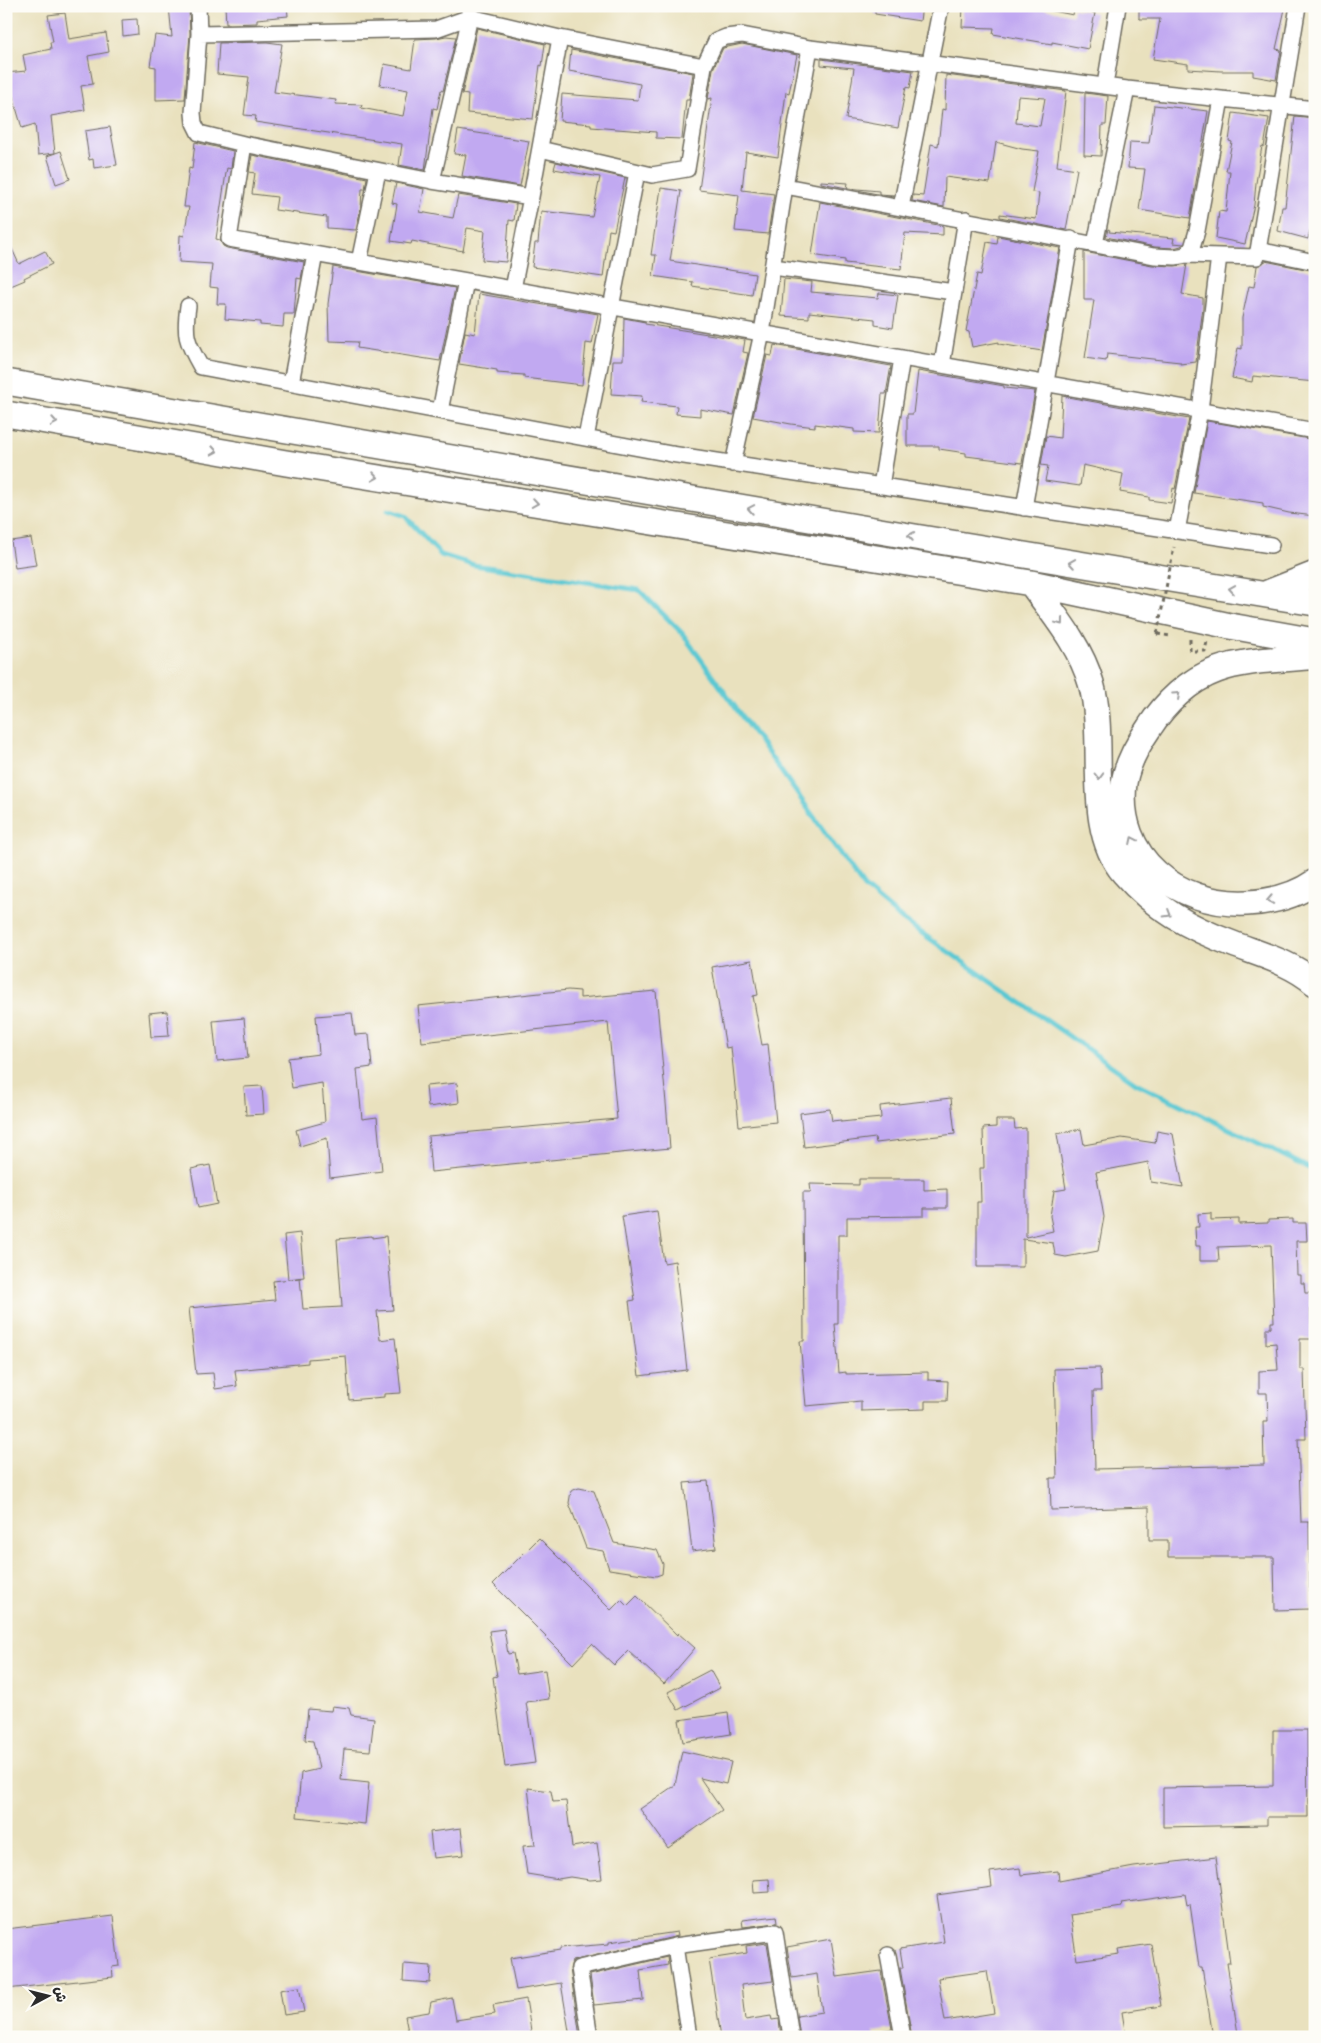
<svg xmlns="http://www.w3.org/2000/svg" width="1321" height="2043" viewBox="0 0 1321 2043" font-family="Pangolin,'Playpen Sans Arabic',sans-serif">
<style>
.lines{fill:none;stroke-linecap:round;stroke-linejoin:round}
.stream{stroke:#5cc8d2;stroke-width:5}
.building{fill:#c1a9f1;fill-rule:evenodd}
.minor-casing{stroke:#6e6b5e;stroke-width:18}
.trunk-casing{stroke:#6e6b5e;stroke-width:28}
.path{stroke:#6e6b5e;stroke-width:3;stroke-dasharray:4 4;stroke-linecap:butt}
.minor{stroke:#fff;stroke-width:15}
.trunk{stroke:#fff;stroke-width:25}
.path-bridge{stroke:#6e6b5e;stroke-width:3;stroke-dasharray:4 4;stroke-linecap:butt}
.oneway{stroke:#a0a0a0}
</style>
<rect width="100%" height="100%" fill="#fdfcf7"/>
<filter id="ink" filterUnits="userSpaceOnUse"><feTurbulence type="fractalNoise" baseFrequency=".02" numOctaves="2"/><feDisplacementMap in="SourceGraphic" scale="10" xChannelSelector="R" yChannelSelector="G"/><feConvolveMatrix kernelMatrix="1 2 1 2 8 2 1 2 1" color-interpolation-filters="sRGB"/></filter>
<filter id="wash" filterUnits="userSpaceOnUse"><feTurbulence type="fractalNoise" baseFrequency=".0096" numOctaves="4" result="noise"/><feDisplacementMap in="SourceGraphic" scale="20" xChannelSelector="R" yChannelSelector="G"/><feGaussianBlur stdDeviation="1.12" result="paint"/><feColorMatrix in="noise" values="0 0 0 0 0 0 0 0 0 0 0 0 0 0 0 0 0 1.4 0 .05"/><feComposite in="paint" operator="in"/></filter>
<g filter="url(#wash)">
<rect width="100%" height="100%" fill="#e9e1be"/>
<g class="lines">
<!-- stream -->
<path class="stream" d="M 388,510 L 405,516 L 441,555 L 474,565 L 639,590 L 682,633 L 864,887 L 903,920 L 1136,1083 L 1315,1171"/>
</g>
<g id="blocks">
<!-- building -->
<path class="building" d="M 169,6 L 189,6 L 190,34 L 185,99 L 156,100 L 156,67 L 150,66 L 155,35 L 172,37 Z
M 225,6 L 287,6 L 288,16 L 257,19 L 257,23 L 226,24 Z
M 875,6 L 922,6 L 920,21 L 875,14 Z
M 963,6 L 1029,6 L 1073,15 L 1074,9 L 1095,13 L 1088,49 L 1052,42 L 1052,44 L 993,34 L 994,28 L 962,27 Z
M 1139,6 L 1272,6 L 1285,9 L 1276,49 L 1281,50 L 1276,80 L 1253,76 L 1253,71 L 1221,71 L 1188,69 L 1188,64 L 1153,59 L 1160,19 L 1139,19 Z
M 65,13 L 69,39 L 106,33 L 109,52 L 88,56 L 93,84 L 81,86 L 85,110 L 51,116 L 55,153 L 38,155 L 35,124 L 22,128 L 6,73 L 26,71 L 23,55 L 51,49 L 50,42 L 53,42 L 48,15 Z
M 137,19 L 138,34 L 123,36 L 122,20 Z
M 477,28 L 545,44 L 542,66 L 540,65 L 533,119 L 467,113 L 468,95 L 462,94 Z
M 446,36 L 456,37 L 443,91 L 441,90 L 437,109 L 433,108 L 425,170 L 399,165 L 402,144 L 255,122 L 256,116 L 244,115 L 249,77 L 217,74 L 219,43 L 267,42 L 282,44 L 274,92 L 336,100 L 335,104 L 362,105 L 361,108 L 403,116 L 408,90 L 380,85 L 384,64 L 411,69 L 415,39 L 436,38 Z
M 742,44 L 797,55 L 789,93 L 786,92 L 778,157 L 746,152 L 742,190 L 774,194 L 768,234 L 735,231 L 739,195 L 699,190 L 712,98 L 708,99 L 713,69 L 723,48 Z
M 571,50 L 693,73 L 689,100 L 686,100 L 682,139 L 656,138 L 656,132 L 591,127 L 591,124 L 560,121 L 562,94 L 638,100 L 640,84 L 569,71 Z
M 821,59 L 913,71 L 910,88 L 906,87 L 898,128 L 846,119 L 854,68 L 821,65 Z
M 946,75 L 1066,91 L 1057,166 L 1077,169 L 1066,230 L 1000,217 L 1000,214 L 1036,219 L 1039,193 L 1032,192 L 1039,151 L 1022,149 L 996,142 L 990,183 L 945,177 L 944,207 L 912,201 L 913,195 L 923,196 L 931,144 L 938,146 L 942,109 L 945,110 ZM 1018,96 L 1045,98 L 1040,126 L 1016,123 Z
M 1085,93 L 1108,96 L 1106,125 L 1102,125 L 1101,156 L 1084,155 Z
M 1154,105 L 1208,111 L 1190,218 L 1139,210 L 1145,169 L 1128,168 L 1130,142 L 1149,143 Z
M 1233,113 L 1269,118 L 1264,147 L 1262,146 L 1256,183 L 1254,205 L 1245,244 L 1216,238 L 1219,211 L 1226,212 L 1230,171 L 1226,171 L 1232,142 L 1229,141 Z
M 1295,116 L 1315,118 L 1315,212 L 1308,239 L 1278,231 L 1282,207 L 1285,207 Z
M 110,127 L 117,165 L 94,168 L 93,159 L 89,160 L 85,131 Z
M 458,130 L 529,141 L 520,186 L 462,176 L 466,155 L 454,154 Z
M 195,142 L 233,151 L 231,169 L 227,168 L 226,173 L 216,239 L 220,240 L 223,246 L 227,248 L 304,262 L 301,279 L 297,278 L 294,314 L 284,314 L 283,327 L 260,325 L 260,322 L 225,319 L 226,304 L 217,304 L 218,288 L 210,287 L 212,264 L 179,262 L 180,235 L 184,236 L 189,207 L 184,207 L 189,168 L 192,169 Z
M 61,151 L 70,179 L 56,184 L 47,156 Z
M 252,155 L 367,178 L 365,189 L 362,189 L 361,208 L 356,230 L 327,228 L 327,217 L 275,210 L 277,197 L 252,194 L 255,173 L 249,172 Z
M 556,162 L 625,178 L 614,231 L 609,230 L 603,277 L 532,267 L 535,243 L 538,243 L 541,211 L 592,217 L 600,177 L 554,169 Z
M 821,181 L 848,183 L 847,188 L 879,191 L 879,194 L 894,195 L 893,197 L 821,183 Z
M 396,183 L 424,189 L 420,212 L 453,218 L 458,195 L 516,204 L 514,221 L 509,220 L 506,262 L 482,260 L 485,231 L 467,228 L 463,251 L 412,241 L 411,244 L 391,241 L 397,204 L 392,203 Z
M 661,188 L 681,191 L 670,261 L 755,274 L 752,295 L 692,286 L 693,282 L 653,276 L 656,255 L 651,255 Z
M 820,202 L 943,226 L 943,235 L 905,233 L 901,269 L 845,263 L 845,260 L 812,255 Z
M 1108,229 L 1110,230 L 1109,232 L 1174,238 L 1173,243 L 1184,244 L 1181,246 L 1174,248 L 1155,247 L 1106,237 Z
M 6,236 L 19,264 L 45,251 L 52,264 L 24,278 L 25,280 L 6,288 Z
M 998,236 L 1060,248 L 1042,351 L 999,344 L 999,342 L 972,347 L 969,332 L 966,331 L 977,274 L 981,275 L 987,242 L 997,244 Z
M 1084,252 L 1152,265 L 1175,266 L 1187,264 L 1182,294 L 1203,298 L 1203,307 L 1196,362 L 1180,364 L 1180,362 L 1107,354 L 1106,361 L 1085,358 L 1094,300 L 1084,300 Z
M 1265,261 L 1315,271 L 1315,382 L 1253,376 L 1252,382 L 1232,378 L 1238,348 L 1242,349 L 1242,318 L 1249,286 L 1254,287 L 1257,266 Z
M 333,267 L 455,288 L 440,361 L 357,348 L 358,342 L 329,341 L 328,304 Z
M 784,279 L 812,282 L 811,292 L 878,298 L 879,293 L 898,295 L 893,328 L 875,325 L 875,319 L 809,312 L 809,318 L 781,316 Z
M 479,294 L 598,314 L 592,344 L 586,343 L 582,385 L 524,378 L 524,375 L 497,373 L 497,370 L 459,364 L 465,332 L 475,334 Z
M 624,318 L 645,322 L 645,324 L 745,340 L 743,352 L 748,353 L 734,415 L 700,409 L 700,416 L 676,414 L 677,406 L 641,402 L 642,396 L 611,394 L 613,360 L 623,360 Z
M 774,345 L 891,366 L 886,394 L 882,394 L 879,433 L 854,432 L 854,429 L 815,424 L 815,427 L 791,424 L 753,417 L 767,355 L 772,356 Z
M 918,371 L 1004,386 L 1004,388 L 1035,391 L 1022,463 L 966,456 L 966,453 L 939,449 L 939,446 L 907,446 L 907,414 L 913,414 Z
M 1062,396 L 1189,419 L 1175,489 L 1173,488 L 1171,503 L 1149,500 L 1149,497 L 1120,492 L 1123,474 L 1083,465 L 1080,486 L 1045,481 L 1048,466 L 1041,465 L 1046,436 L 1060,438 Z
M 1207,421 L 1315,440 L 1315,516 L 1289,513 L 1263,507 L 1263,503 L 1194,493 Z
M 31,538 L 36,565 L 15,568 L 11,541 Z
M 752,960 L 758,995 L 753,996 L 762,1045 L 768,1044 L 776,1122 L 739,1126 L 731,1047 L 726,1048 L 712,967 Z
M 568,990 L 580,991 L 580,998 L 656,991 L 670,1148 L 431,1172 L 428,1136 L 617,1119 L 608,1022 L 422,1042 L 418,1006 Z
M 167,1011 L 169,1036 L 151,1037 L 149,1013 Z
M 352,1013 L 355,1035 L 369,1034 L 372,1067 L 357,1069 L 362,1119 L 377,1117 L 382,1171 L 330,1178 L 327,1138 L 300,1146 L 296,1130 L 325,1122 L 322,1083 L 292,1088 L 288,1058 L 319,1054 L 316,1016 Z
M 244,1018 L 248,1058 L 217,1061 L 213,1021 Z
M 457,1083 L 459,1103 L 428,1107 L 426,1086 Z
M 262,1086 L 264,1114 L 246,1115 L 244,1087 Z
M 951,1098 L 955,1134 L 876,1143 L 875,1138 L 804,1147 L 800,1113 L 830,1109 L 832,1121 L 841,1120 L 841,1122 L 881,1118 L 880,1106 Z
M 996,1120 L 1014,1120 L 1015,1129 L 1026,1128 L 1026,1237 L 1053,1231 L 1050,1216 L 1054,1191 L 1066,1189 L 1057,1134 L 1081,1129 L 1084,1145 L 1122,1138 L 1155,1143 L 1157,1131 L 1173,1134 L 1183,1187 L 1151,1182 L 1148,1162 L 1096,1172 L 1104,1217 L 1098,1251 L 1066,1257 L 1055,1255 L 1053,1243 L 1023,1239 L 1023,1267 L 977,1267 L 977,1202 L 981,1202 L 980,1168 L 984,1168 L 983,1128 L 996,1127 Z
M 210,1165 L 217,1204 L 198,1208 L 191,1169 Z
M 859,1179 L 924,1179 L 924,1190 L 947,1189 L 947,1208 L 924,1208 L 924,1216 L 847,1217 L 847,1235 L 838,1235 L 838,1324 L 835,1324 L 839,1373 L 846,1372 L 846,1374 L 928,1372 L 928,1380 L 948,1381 L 947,1401 L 925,1401 L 925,1409 L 861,1411 L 861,1401 L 806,1406 L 800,1341 L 804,1341 L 803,1192 L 811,1192 L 810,1184 L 859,1185 Z
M 657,1211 L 664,1263 L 675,1261 L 687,1370 L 639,1376 L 629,1301 L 635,1300 L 622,1216 Z
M 1211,1213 L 1211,1220 L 1239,1219 L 1239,1224 L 1268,1223 L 1268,1220 L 1293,1219 L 1293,1223 L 1306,1223 L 1307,1241 L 1296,1241 L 1297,1275 L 1301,1275 L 1301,1283 L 1304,1283 L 1305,1293 L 1310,1293 L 1312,1339 L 1300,1339 L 1300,1369 L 1304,1369 L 1306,1439 L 1298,1439 L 1301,1522 L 1309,1522 L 1310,1609 L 1275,1610 L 1274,1557 L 1168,1557 L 1168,1540 L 1149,1540 L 1149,1507 L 1051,1510 L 1050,1478 L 1057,1478 L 1054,1369 L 1100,1368 L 1101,1391 L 1093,1391 L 1095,1469 L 1264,1465 L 1263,1422 L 1268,1422 L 1267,1393 L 1259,1393 L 1259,1371 L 1278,1370 L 1276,1343 L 1266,1344 L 1266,1328 L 1271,1328 L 1271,1322 L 1274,1322 L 1271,1245 L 1218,1247 L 1219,1261 L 1200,1261 L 1200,1246 L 1196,1246 L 1195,1227 L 1199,1227 L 1198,1214 Z
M 300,1233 L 304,1277 L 288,1279 L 284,1235 Z
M 372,1236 L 372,1238 L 386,1236 L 393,1310 L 377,1311 L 380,1340 L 395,1338 L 401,1393 L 384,1394 L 384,1397 L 349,1400 L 346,1356 L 308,1359 L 308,1363 L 235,1370 L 237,1386 L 215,1389 L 213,1373 L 196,1374 L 189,1308 L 275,1300 L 273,1281 L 300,1278 L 303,1309 L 342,1307 L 337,1239 Z
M 708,1481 L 716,1548 L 692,1551 L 684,1483 Z
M 579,1488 L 594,1491 L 614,1543 L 657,1550 L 663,1564 L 662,1574 L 656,1576 L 609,1569 L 603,1551 L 586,1548 L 569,1503 L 571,1491 Z
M 539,1538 L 611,1610 L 621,1600 L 627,1606 L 637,1596 L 677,1635 L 678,1633 L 695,1648 L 664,1684 L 628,1651 L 614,1665 L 592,1644 L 573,1664 L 493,1584 Z
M 504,1629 L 508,1654 L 513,1653 L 517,1674 L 545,1670 L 549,1699 L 526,1702 L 535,1763 L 505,1767 L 493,1677 L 497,1676 L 489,1631 Z
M 710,1670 L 720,1688 L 678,1710 L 668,1692 Z
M 332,1706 L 349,1708 L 351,1715 L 374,1718 L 370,1751 L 344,1749 L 341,1780 L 369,1783 L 365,1824 L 297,1817 L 301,1773 L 319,1769 L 313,1741 L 305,1740 L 308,1709 L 331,1711 Z
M 728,1713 L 731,1734 L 683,1742 L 679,1720 Z
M 1273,1730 L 1307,1730 L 1308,1817 L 1267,1817 L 1267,1825 L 1163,1827 L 1163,1788 L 1273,1786 Z
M 682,1751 L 731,1762 L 726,1784 L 700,1778 L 722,1810 L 668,1848 L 640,1809 L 675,1785 Z
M 528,1788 L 551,1791 L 553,1802 L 566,1801 L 572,1847 L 597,1843 L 602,1879 L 590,1880 L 570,1877 L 558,1879 L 527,1874 L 523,1846 L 535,1845 Z
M 461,1828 L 464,1855 L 433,1858 L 430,1832 Z
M 1216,1857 L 1230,1963 L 1227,1963 L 1238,2034 L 1213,2037 L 1202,1967 L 1199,1967 L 1190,1904 L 1187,1905 L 1185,1894 L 1121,1903 L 1122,1907 L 1070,1915 L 1077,1960 L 1119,1954 L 1118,1949 L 1151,1944 L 1161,2006 L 1122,2012 L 1126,2037 L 912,2037 L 900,1968 L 903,1968 L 900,1949 L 944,1942 L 937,1895 L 992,1887 L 990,1872 L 1020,1868 L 1021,1875 L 1058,1871 L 1059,1881 L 1134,1867 ZM 987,1971 L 994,2013 L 945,2021 L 938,1978 Z
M 769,1879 L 770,1892 L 754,1893 L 753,1880 Z
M 113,1916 L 119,1966 L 112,1967 L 113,1977 L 7,1989 L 6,1929 Z
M 776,1916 L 777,1923 L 743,1927 L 742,1920 Z
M 677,1932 L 678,1936 L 572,1961 L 570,1969 L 580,2037 L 570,2037 L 561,1983 L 516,1990 L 510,1958 L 560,1950 L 560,1948 L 609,1944 L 609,1942 Z
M 831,1939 L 837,1977 L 881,1971 L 892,2029 L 873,2032 L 874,2037 L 800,2037 L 797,2016 L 822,2012 L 817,1974 L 792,1978 L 787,1947 Z
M 767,1943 L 773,1981 L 741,1985 L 745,2020 L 771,2016 L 772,2020 L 779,2019 L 781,2037 L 721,2037 L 709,1959 L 747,1953 L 746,1946 Z
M 667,1957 L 668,1965 L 640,1970 L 643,2000 L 594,2005 L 590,1975 Z
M 404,1964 L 431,1966 L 430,1983 L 403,1981 Z
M 299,1987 L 304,2012 L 284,2015 L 280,1990 Z
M 452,1998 L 456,2020 L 495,2014 L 493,2005 L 526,1999 L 532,2037 L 409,2037 L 405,2016 L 429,2012 L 431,2002 Z"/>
</g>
</g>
<g filter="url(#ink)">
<use href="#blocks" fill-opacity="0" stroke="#6e6b5e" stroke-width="1"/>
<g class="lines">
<!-- minor casing -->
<g class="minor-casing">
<path id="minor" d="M 198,6 L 199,34 L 436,29 L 470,17 L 560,38
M 199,34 L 193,113 L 194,123 L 199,133 L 244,144
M 704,66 L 716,41 L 726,37 L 742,35 L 810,48 L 1127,89 L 1315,109
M 1105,85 L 1118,6
M 540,149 L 652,175 L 687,169 L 704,66 L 560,38 L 531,197 L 432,181 L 244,144 L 229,239 L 1315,431
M 432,181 L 470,17 L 469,10
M 785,186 L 1154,256 L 1175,257 L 1186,255 L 1192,248 L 1197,231 L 1221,99
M 901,207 L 941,6
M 1095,244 L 1127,89
M 1258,250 L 1315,262
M 1186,255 L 1257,257 L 1298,6
M 359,262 L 378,171
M 773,267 L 954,292
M 513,289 L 531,197
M 188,306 C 184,335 186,341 201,367 L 671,454 L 1271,545
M 942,365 L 966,219
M 291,383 L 315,254
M 440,411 L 466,281
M 586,438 L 637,172
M 733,464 L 762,333 L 785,186 L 810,48
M 881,486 L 902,358
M 1024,508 L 1071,239
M 1177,531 L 1200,410 L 1219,256
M 675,1946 L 689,2037
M 888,1955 L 903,2037
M 590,2037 L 579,1968 L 675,1946 L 775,1932 L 791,2037"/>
</g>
<!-- trunk casing -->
<g class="trunk-casing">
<path id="trunk" d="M 6,382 L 915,537 L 1315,603
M 6,414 L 286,463 L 1031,583 L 1230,626 L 1315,641
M 1031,583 C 1054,615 1080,645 1091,683 C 1108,741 1083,826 1124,873 C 1155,909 1190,928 1233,944 C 1262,955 1292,963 1315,983
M 1265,594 L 1315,574
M 1315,656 C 1283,660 1247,659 1217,670 C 1189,680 1165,703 1149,728 C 1138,744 1127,763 1124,783 C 1115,858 1177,906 1247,903 C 1270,902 1295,896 1315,882"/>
</g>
<!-- path -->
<path class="path" d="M 1157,634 L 1171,636
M 1190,639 L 1190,651 L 1205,651 L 1207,641"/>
<!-- minor -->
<use href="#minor" class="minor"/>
<!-- trunk -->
<use href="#trunk" class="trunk"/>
<!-- path-bridge -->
<path class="path-bridge" d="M 1157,634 L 1174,547"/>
</g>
<!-- one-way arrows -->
<defs><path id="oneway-chevron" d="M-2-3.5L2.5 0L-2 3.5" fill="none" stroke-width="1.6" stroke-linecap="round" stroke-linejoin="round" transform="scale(1.25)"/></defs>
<g class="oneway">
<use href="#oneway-chevron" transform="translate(54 422) rotate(10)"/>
<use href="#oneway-chevron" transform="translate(214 451) rotate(10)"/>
<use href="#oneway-chevron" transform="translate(375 477) rotate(9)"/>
<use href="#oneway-chevron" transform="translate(535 503) rotate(9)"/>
<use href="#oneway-chevron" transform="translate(751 509) rotate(-170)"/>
<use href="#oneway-chevron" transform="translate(911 536) rotate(-170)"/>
<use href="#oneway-chevron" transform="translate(1072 563) rotate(-171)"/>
<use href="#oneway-chevron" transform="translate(1232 589) rotate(-171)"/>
<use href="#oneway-chevron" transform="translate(1060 622) rotate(53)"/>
<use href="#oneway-chevron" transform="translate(1177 695) rotate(-42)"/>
<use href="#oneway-chevron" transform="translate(1099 776) rotate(89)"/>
<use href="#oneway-chevron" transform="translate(1133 840) rotate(-116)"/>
<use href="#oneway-chevron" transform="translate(1270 900) rotate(169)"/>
<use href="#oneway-chevron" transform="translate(1168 914) rotate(31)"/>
</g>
</g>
<!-- margin -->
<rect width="1321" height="2043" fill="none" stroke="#fdfcf7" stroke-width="25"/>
<!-- north arrow -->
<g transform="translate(48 1996) rotate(83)" stroke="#fdfcf7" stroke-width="4" paint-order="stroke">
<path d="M0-4L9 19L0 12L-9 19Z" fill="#2b2b2b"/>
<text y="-8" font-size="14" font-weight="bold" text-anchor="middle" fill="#2b2b2b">ش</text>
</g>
</svg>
